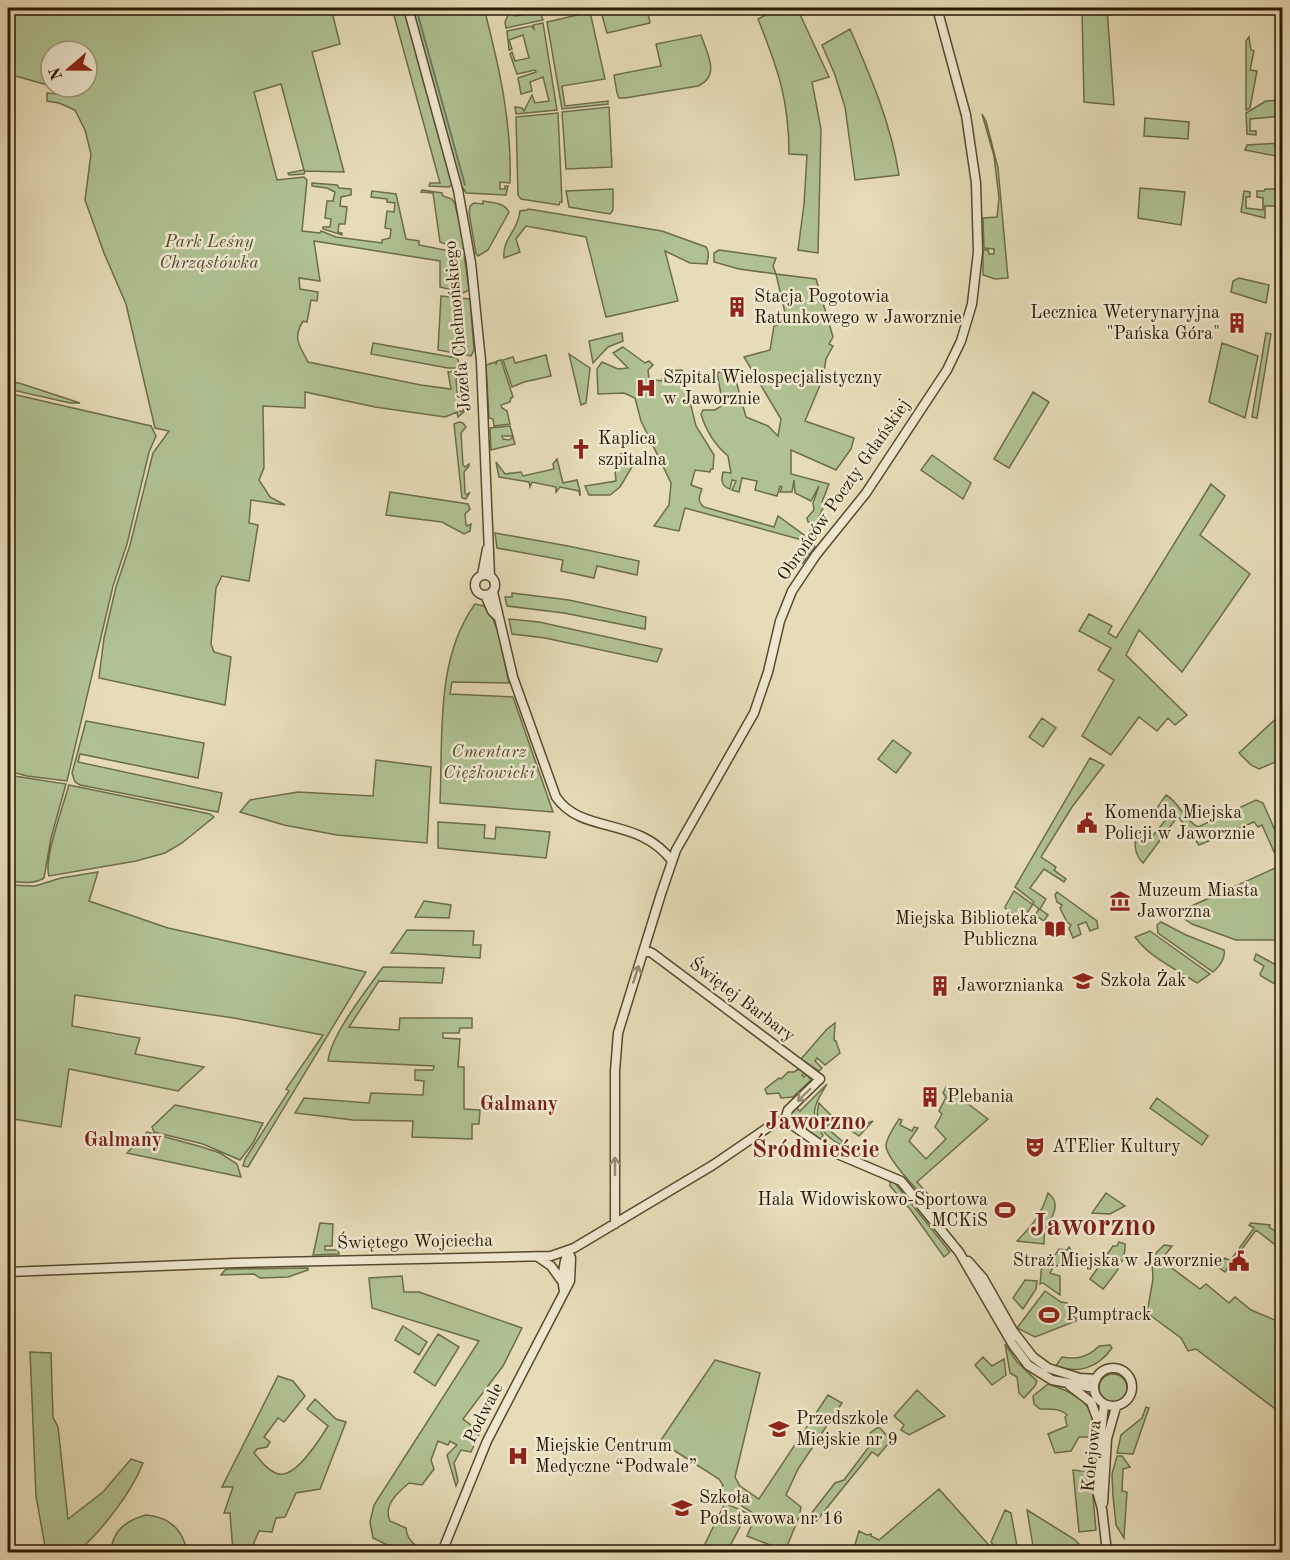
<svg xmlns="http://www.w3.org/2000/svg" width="1290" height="1560" viewBox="0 0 1290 1560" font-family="'Old Standard TT',serif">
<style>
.green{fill:#b0c292;stroke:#6c6e4a;stroke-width:1.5}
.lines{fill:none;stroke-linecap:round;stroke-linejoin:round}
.stream{stroke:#6a7b69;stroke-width:2}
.minor-casing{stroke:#584a2f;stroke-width:11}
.minor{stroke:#efe8d0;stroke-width:8}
.oneway{stroke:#968b73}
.labels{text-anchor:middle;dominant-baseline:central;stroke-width:5;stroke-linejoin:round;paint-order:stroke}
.park-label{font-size:18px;font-style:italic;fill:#524c2d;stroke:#efe8d0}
.poi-label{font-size:18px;fill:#291902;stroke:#efe8d0;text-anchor:start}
.street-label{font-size:18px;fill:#291902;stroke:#efe8d0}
.neighbourhood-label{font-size:20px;font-weight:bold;fill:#7a1f14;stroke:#efe8d0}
.district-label{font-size:24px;font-weight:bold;fill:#7a1f14;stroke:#efe8d0}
.town-label{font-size:30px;font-weight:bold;fill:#7a1f14;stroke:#efe8d0}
</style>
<rect width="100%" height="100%" fill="#e6dcb7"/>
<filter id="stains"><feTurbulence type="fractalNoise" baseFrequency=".00333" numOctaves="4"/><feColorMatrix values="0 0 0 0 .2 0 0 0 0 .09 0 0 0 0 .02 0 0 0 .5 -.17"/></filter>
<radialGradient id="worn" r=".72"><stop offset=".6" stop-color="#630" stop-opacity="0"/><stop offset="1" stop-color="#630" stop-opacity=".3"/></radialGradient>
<!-- green -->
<path class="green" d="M 8,8 L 331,8 L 340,44 L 312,52 L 344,172 L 305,171 L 304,174 L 289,175 L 288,173 L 304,170 L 281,84 L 254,92 L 277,180 L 304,177 L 307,180 L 302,231 L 320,233 L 321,231 L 336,237 L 382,243 L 382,240 L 390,238 L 391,229 L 385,228 L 387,211 L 394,212 L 395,203 L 387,202 L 387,199 L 371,197 L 372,191 L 396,194 L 406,239 L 419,241 L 419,245 L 464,254 L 469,290 L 463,293 L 440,287 L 440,261 L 314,241 L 320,281 L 299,278 L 300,289 L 318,292 L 317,301 L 311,300 L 307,322 L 303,321 C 292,339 300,346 308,362 L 421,385 L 451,389 L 448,372 L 459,371 L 461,374 L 456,380 L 459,410 L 461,412 L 464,409 L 464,412 L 458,417 L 457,412 L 445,417 L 375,407 L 305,392 L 305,408 L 263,406 L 264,468 L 259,480 L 270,497 L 285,505 L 251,500 L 249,523 L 258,525 L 249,581 L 222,576 L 216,588 L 211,644 L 214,652 L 231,657 L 225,705 L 99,678 L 104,638 L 116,587 L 130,545 L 153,453 L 169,431 L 155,428 L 126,304 L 104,253 L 85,200 L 91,154 L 85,130 L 75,110 L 59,103 L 47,101 L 47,93 L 77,96 L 76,92 L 54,87 L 87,87 L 87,51 L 51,51 L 51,86 L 8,74 Z
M 392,8 L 404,8 L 409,25 L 451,179 L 452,184 L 449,187 L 429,186 L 430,183 L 440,183 Z
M 412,8 L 484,8 C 499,66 512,122 510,183 L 500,182 L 500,189 L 505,189 L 505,186 L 508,186 L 506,195 L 466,193 L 463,188 L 461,188 Z
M 511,8 L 515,16 L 529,14 L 527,8 L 539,8 L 543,20 L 506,28 L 505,22 Z
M 600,8 L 647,8 L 650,23 L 607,33 Z
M 788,8 L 797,8 L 829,77 L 812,82 L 821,129 L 818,253 L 798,250 L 804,204 L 807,155 L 789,154 C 789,100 778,69 758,19 L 771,12 Z
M 1082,8 L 1107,8 L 1114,105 L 1084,102 Z
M 590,12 L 605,79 L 562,86 L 565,106 L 608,101 L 608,104 L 562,109 L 547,22 Z
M 543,23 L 557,110 L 516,114 L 515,107 L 522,108 L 524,111 L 532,95 L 535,103 L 549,101 L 543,77 L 530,82 L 532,91 L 521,94 L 518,78 L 536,72 L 535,70 L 517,74 L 510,54 L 512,52 L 515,61 L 529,58 L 523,35 L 509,40 L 512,49 L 509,50 L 507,31 L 531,26 L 534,29 L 533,25 Z
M 850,29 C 871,77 891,124 899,175 L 855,180 L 845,107 L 835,75 L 822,45 Z
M 701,35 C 707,53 721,76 698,86 L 625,98 L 619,98 L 617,93 L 614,75 L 661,66 L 656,44 Z
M 1249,37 L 1251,50 L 1254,51 L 1250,70 L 1257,71 L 1250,108 L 1246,110 L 1246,41 Z
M 1282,100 L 1282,116 L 1250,119 L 1250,131 L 1256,131 L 1256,135 L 1247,134 L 1246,113 L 1266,101 Z
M 609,107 L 612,167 L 566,169 L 562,112 Z
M 558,113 L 562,202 L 560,202 L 559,205 L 521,199 L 518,195 L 516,117 Z
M 982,114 L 986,121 L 998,168 L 1008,278 L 995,279 L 983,275 L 983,250 L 988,250 L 989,254 L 994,254 L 994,249 L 984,248 L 983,218 L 997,217 L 999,198 L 994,156 Z
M 1145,118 L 1189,122 L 1188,139 L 1144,136 Z
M 1282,141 L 1282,159 L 1276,159 L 1276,156 L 1245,150 L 1247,145 L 1281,143 Z
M 312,183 L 337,185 L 339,188 L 351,189 L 351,195 L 341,197 L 340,206 L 347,207 L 345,224 L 339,224 L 338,232 L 342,233 L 342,235 L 323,229 L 323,227 L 330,227 L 331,219 L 325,218 L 327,201 L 333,201 L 335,192 L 327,188 L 312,186 Z
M 1140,188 L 1185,192 L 1181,225 L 1138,218 Z
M 613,189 L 613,210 L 610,214 L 569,207 L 566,191 Z
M 1265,189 L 1282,189 L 1282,206 L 1265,206 L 1265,218 L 1241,212 L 1244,191 L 1250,192 L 1250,197 L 1246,197 L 1246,208 L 1263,210 L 1263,198 L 1257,197 L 1257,191 L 1264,191 Z
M 422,190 L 442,193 L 443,196 L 452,199 L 455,204 L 465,247 L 461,250 L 440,242 L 433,193 L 421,192 Z
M 483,201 C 493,203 504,202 509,212 L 488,250 L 478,256 L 476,254 L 469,213 L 470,206 L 474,203 L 483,204 Z
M 528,209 L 662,231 L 706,247 C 711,254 707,259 707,264 L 690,263 L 665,251 L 678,301 L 606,317 L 586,237 L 526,226 L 516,239 L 520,252 L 504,258 C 502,238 518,232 520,211 L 527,210 Z
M 719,250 L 776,258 L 773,266 L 776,274 L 816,279 L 833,337 L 829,344 L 833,346 L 826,359 L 823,378 L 805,421 L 854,438 L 851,449 L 836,470 L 791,450 L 791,474 L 829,484 L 822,502 L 825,504 L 812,531 L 810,531 L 813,524 L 808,522 L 807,518 L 814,510 L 813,503 L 819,486 L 811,501 L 795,493 L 794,480 L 792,492 L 780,492 L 782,487 L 780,486 L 777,496 L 755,490 L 757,481 L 742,478 L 739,492 L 732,490 L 736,481 L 732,480 L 730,489 C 721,486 721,480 723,472 L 731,473 L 728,456 C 714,444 706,431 701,414 L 703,410 L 715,410 L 723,405 L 717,373 L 728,369 L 735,377 L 746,417 L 768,426 L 778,436 L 781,419 L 744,357 L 770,350 L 774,326 L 787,321 L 776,274 L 739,269 L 714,262 L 714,253 Z
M 1239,278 L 1269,285 L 1266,303 L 1231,292 L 1233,281 Z
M 441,296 L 470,299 L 474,350 L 471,356 L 438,350 Z
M 622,333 L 623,341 L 608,347 L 593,363 L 589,341 Z
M 1266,333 L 1271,334 L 1257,418 L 1252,417 Z
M 373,343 L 457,358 L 460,365 L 457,368 L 448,368 L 371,354 Z
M 1222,343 L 1258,356 L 1245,418 L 1209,402 Z
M 623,347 L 645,363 L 649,361 L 653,365 L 648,370 L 649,379 L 662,381 L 664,371 L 682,370 L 696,426 L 714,455 L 713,469 L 711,469 L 710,472 L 695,470 L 691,485 L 702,489 C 699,497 697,501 704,507 L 774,527 L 778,516 L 804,535 L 804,537 L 813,542 L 815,547 L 803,563 L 798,561 L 806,541 L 685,508 L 679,531 L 654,526 L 669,505 L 671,483 L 641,421 L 635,398 L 624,393 L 598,394 L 597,369 L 602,362 L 618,369 L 628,368 L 613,353 Z
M 569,354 L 590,368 L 586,403 L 581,405 Z
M 546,355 L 551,376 L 524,382 L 512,387 L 503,360 L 513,357 L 515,363 Z
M 501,360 L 513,397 L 511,398 L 510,402 L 501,405 L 502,408 L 507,411 L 510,424 L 494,426 L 493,419 L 489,418 L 486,365 L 495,362 L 496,364 L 497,361 Z
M 8,382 L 19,383 L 80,403 L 70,403 L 8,389 Z
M 1033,392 L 1049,402 L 1009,468 L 994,459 Z
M 8,393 L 151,426 L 156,436 L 149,452 L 127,544 L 113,586 L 67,781 L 27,776 L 8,771 Z
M 459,422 L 463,423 L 466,427 L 461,433 L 463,465 L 465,467 L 469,464 L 469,466 L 464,472 L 465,493 L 467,495 L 470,492 L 466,499 L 462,498 L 454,424 Z
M 510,426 L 513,436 L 502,436 L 503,439 L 509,440 L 513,437 L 515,444 L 491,450 L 490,428 Z
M 626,453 L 632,467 L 620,487 L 610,495 L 589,495 L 585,486 L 616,481 L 614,459 L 620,454 Z
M 932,455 L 971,483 L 963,499 L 921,470 Z
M 557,459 L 563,483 L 577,480 L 580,491 L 580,496 L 579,491 L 560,487 L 556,492 L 556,487 L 532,482 L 530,487 L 529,482 L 499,477 L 496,462 L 505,474 L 521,472 L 523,476 L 554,469 L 553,464 Z
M 1211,484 L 1225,496 L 1200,535 L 1250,574 L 1182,672 L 1139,630 L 1126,655 L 1187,715 L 1175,725 L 1168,718 L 1157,731 L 1139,717 L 1111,755 L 1082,736 L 1114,680 L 1098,670 L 1111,648 L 1079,631 L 1089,614 L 1112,626 L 1108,633 L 1116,638 Z
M 390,492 L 468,504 L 470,509 L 465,514 L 466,525 L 467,526 L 471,524 L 470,531 L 464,534 L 442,522 L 386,515 Z
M 495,533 L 568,546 L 639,561 L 637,575 L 597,566 L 594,578 L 561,571 L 563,560 L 497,548 Z
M 512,593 L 569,600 L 646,617 L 645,629 L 564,613 L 507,606 L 505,597 L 512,597 Z
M 475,604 L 488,607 L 498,632 L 509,683 L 452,682 L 450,694 L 513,697 L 553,812 L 440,803 C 443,737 435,659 475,604 Z
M 509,619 L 539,622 L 662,649 L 657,662 L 545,638 L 512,634 Z
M 1281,714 L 1282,716 L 1282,759 L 1259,769 L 1251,765 L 1239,753 Z
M 1042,718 L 1056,728 L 1043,747 L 1029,737 Z
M 86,721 L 204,743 L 198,778 L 80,754 L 78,762 L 222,793 L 218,812 L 80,785 L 75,782 L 72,773 Z
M 893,740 L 911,753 L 896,773 L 878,759 Z
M 1090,758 L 1104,765 L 1072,807 L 1041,857 L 1056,867 L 1054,870 L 1066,879 L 1064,882 L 1044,869 L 1030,888 L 1046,899 L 1040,909 L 1048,915 L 1044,921 L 1035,915 L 1039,909 L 1033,904 L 1027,913 L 1033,918 L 1028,925 L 1006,909 L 1005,907 L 1014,891 L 1032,904 L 1034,902 L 1015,887 Z
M 376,760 L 431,767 L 427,843 L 337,835 L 284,825 L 240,812 L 250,800 L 298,792 L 373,796 Z
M 8,775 L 66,784 L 51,838 L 44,878 C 33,885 20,882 8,881 Z
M 69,785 L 210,814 L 214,817 L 182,843 L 165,853 L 136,861 L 49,876 C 43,861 64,803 69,785 Z
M 1166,795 C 1180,803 1184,820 1198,827 L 1256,800 L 1263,803 L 1278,837 L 1282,836 L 1282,848 L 1274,852 L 1262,825 L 1258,827 L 1254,822 L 1199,845 L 1178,816 L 1143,863 C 1134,854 1133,842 1139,831 L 1150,839 L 1168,817 L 1157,808 Z
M 438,822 L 485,825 L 484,838 L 495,839 L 496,827 L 550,832 L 546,858 L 438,848 Z
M 1282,865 L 1282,940 L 1236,940 L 1192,924 L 1176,913 Z
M 98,872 L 89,901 L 168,928 L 366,972 L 248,1167 L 243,1166 L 245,1159 L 289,1091 L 286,1089 L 323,1035 L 234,1018 L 75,995 L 72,1026 L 140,1038 L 135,1054 L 204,1067 L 178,1091 L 69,1069 L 61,1127 L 8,1118 L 8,885 L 35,886 L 61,878 Z
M 1057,892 L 1097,921 L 1098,928 L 1090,931 L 1086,922 L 1078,925 L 1081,934 L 1073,938 L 1069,928 L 1071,925 L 1067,922 L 1060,908 L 1062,905 L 1057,902 L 1055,895 Z
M 424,901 L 451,905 L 449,918 L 415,917 Z
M 1161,922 L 1186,935 L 1224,950 C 1226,958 1219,967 1213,972 L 1158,933 L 1157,925 Z
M 407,930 L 474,931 L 473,945 L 481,945 L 480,958 C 450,957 421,953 391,953 Z
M 1150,931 L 1210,974 L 1197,983 C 1176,969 1149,957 1135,937 Z
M 1256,954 L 1282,968 L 1282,988 L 1261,976 L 1260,974 L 1264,966 L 1254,960 Z
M 383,967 L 444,968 L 442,983 L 379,981 L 349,1027 L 399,1030 L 400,1018 L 472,1018 L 472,1028 L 460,1028 L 459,1033 L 443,1033 L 443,1038 L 460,1039 L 458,1067 L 464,1067 L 464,1109 L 480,1110 L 479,1124 L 472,1124 L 472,1139 L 412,1137 L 413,1121 L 353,1120 L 295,1113 L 304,1098 L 369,1103 L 371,1093 L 423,1095 L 424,1081 L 415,1080 L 415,1070 L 433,1070 L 434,1066 L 328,1061 C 331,1034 367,990 383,967 Z
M 835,1023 L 834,1040 L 836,1041 L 840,1053 L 825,1065 L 817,1058 L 815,1061 L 822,1068 L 819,1071 L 801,1059 L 827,1029 Z
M 799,1069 L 805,1073 L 802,1075 L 804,1077 L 807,1075 L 811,1080 L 793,1097 L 781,1098 L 779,1093 L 767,1094 L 765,1089 L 779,1078 L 781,1079 L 788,1072 L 794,1072 Z
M 827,1084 C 815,1103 808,1114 823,1135 L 821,1140 L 799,1123 L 791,1114 L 797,1105 L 798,1110 L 800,1111 Z
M 946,1087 L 988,1119 L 917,1182 L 928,1194 L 923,1196 C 914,1187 885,1156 886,1145 C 887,1136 895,1126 899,1119 L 902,1120 L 900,1125 L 912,1131 L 914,1127 L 918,1128 L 909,1141 L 926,1159 L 946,1139 L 935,1127 L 942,1114 L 939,1111 L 946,1097 L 943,1093 Z
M 1157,1098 L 1208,1136 L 1202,1145 L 1150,1108 Z
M 819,1103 C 830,1115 839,1124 856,1126 L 857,1129 L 862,1128 L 862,1125 L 873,1121 L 859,1136 L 837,1121 L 834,1120 L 826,1127 L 843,1142 L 841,1145 C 824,1136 813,1123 819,1103 Z
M 175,1105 L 263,1123 L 253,1143 L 240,1160 L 203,1144 L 154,1132 L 152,1127 Z
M 147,1132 L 202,1147 L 220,1153 L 237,1164 L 241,1177 L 127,1153 Z
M 890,1180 L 894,1182 L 950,1252 L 944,1257 L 910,1209 L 890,1186 Z
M 1048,1193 C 1062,1203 1052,1217 1046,1229 C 1044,1233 1044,1239 1044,1244 L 1017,1241 C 1032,1226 1042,1213 1048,1193 Z
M 1106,1193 L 1125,1206 L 1110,1214 L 1092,1213 Z
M 320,1223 L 333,1224 L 332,1246 L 325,1246 L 325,1250 L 338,1250 L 339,1254 L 313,1255 Z
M 1251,1223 L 1270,1225 L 1269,1227 L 1282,1236 L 1282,1250 L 1256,1230 L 1225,1272 L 1218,1267 L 1225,1258 L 1230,1261 L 1254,1228 L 1249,1225 Z
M 1119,1242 L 1125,1244 C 1126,1263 1114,1275 1103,1289 L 1090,1279 L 1113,1246 L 1117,1246 Z
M 1164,1245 L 1172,1246 L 1161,1260 L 1200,1289 L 1206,1284 L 1229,1303 L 1235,1297 L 1251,1310 L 1282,1323 L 1282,1414 L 1196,1349 L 1188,1351 L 1181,1338 L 1147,1313 L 1153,1279 L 1152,1260 L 1156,1266 L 1156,1253 Z
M 1069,1247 L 1077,1259 L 1073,1264 L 1054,1266 L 1050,1273 L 1060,1276 L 1060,1295 L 1043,1283 L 1040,1284 L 1042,1262 L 1050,1263 L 1059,1249 L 1066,1250 L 1064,1254 Z
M 308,1268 L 308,1270 L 288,1277 L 260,1278 L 254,1274 L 221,1275 L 225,1270 L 229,1269 Z
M 402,1276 L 404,1292 L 419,1292 L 522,1328 L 503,1366 L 463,1419 L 480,1432 L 471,1452 L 461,1450 L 454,1463 L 458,1481 L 456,1486 L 447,1455 L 457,1445 L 450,1441 L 448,1445 L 438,1441 L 431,1460 L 434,1469 L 422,1485 L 409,1483 C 397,1493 383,1506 390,1521 L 406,1528 C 407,1541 416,1546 425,1552 L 402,1552 L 373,1538 L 370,1522 L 374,1505 L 479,1341 L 372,1308 L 369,1278 Z
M 1025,1280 L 1037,1281 L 1036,1289 L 1023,1309 L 1013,1298 Z
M 1045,1291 L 1061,1302 L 1067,1303 L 1070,1308 L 1067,1312 L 1076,1318 L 1076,1321 L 1035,1337 L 1017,1328 Z
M 403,1326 L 427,1342 L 419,1355 L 395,1340 Z
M 438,1334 L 459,1347 L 435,1386 L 414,1372 Z
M 1005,1344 L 1017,1362 L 1037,1381 L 1035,1386 L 1024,1398 L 1019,1393 L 1017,1377 L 1010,1373 Z
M 1110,1345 L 1112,1348 C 1097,1369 1079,1373 1055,1367 L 1062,1357 C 1077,1360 1088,1357 1099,1346 Z
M 30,1352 L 51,1353 L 53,1417 L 58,1427 L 68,1519 L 103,1492 L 131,1459 L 143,1463 C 132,1492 101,1532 77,1552 L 46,1552 L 36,1496 Z
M 983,1357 L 992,1366 L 1004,1359 L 1006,1375 L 992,1385 L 975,1365 Z
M 715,1360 L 760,1373 L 735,1477 L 740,1486 L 759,1499 L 828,1395 L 842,1403 L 798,1469 L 786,1495 L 801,1507 L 799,1517 L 785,1551 L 747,1536 L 756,1515 L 720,1492 L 723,1485 L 719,1479 L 661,1442 L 661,1440 Z
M1099 1388a14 14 0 1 1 28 0a14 14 0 1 1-28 0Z
M 278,1376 L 293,1381 L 305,1396 L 284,1422 L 278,1418 L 264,1437 L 270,1442 L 267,1447 L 257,1449 L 254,1453 C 261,1461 269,1472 279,1474 C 296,1478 320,1439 328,1426 L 307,1409 L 315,1399 L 336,1419 L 346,1422 L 320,1489 L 296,1493 L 285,1517 L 276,1518 L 272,1532 L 259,1531 L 250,1552 L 233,1552 L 230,1513 L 224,1513 L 233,1487 L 222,1487 Z
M 1048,1384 C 1071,1391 1096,1403 1096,1432 C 1096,1445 1093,1457 1092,1469 C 1092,1490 1094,1510 1096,1530 L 1079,1532 L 1073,1470 L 1091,1472 L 1093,1437 L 1079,1437 L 1071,1451 L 1055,1453 L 1048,1434 L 1067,1426 L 1065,1417 L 1067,1415 C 1060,1408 1050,1409 1040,1409 L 1034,1404 L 1033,1396 Z
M 917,1390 L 945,1416 L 909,1435 L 901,1430 L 904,1425 L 894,1416 Z
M 1146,1407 L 1149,1408 L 1133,1454 L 1117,1453 L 1121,1435 L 1142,1418 Z
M 877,1428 L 880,1428 L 889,1438 L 888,1444 L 878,1456 L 872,1452 L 813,1525 L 808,1523 L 807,1519 L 835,1483 L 844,1480 L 874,1440 L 870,1433 Z
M 1117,1456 L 1122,1456 L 1130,1467 L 1123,1469 L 1122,1491 L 1127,1492 L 1124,1538 L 1116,1525 L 1113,1496 L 1112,1474 Z
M 939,1489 L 995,1552 L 861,1552 L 854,1548 L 859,1531 L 867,1535 L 871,1534 L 871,1536 L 879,1540 Z
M 725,1503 L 747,1513 L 727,1552 L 701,1552 Z
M 1005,1510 L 1011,1513 L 1018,1552 L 1000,1552 L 991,1542 Z
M 1027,1510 L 1074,1539 L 1083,1548 L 1074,1552 L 1034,1552 Z
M 146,1515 C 170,1517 183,1529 187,1552 L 111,1552 C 112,1531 127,1520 146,1515 Z"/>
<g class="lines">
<!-- stream -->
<path class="stream" d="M 416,8 L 465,185"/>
<!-- minor casing -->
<g class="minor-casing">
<path id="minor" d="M 408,8 L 458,190 L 471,263 L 481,361 L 490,576
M475 585a10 10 0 1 1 20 0a10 10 0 1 1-20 0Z
M 482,575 L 487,549
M 493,592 L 513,677 L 556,797 C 582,835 639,816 672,861
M 485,595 L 492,611 L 497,616
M 644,950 L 652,953 L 820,1079 L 788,1110 L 785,1120
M 785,1120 L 828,1150 L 901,1181 L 959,1252 L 1013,1345 L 1028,1365 L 1052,1380 L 1094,1388
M 615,1224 L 615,1071 L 618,1033 L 661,894 L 676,850 L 754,713 L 768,672 L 780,621 L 792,591 L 816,555 L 866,493 L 947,370 L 961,341 L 972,304 L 978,252 L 976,183 L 966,115 L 937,8
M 538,1257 L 551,1266 L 561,1280
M 968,1261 L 983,1278 L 1013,1331 L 1033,1357 L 1048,1368 L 1080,1378 L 1096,1379
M 8,1272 L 235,1263 L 551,1256 L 574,1248 L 713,1165 L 773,1124 L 785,1120
M 564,1291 C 561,1277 563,1265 568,1251
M1094 1387a19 19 0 1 1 38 0a19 19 0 1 1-38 0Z
M 1070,1386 L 1091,1402 L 1100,1426
M 1104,1405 L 1097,1470 L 1097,1491 L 1102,1509 L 1107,1552
M 1103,1503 L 1107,1439 L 1116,1407
M 442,1552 L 487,1441 L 570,1281 L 571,1258 L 568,1251"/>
</g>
<!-- minor -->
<use href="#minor" class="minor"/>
</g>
<!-- one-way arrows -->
<defs><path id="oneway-shaft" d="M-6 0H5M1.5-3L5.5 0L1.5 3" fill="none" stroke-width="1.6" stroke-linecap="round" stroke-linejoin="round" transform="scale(1.5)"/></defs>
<g class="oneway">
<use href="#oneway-shaft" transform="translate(636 974) rotate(-72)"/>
<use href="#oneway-shaft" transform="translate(804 1095) rotate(136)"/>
<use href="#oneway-shaft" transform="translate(615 1166) rotate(-90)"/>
</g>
<!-- icons -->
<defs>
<g id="building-bare" transform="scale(1.62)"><path d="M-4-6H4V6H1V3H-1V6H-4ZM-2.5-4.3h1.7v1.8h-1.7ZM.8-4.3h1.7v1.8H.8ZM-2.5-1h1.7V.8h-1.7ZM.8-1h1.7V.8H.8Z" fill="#8f2418" stroke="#efe8d0" stroke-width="2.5" paint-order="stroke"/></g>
<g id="hospital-bare" transform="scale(1.62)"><path d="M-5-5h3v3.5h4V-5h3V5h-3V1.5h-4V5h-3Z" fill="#8f2418" stroke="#efe8d0" stroke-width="2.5" paint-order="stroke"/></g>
<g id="church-bare" transform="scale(1.62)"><path d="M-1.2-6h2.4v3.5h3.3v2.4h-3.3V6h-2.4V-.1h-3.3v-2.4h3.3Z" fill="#8f2418" stroke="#efe8d0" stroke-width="2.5" paint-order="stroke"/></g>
<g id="civic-bare" transform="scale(1.62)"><path d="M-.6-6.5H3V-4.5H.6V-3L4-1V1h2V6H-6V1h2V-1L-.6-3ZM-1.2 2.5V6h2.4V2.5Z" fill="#8f2418" stroke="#efe8d0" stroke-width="2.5" paint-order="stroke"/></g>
<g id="museum-bare" transform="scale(1.62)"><path d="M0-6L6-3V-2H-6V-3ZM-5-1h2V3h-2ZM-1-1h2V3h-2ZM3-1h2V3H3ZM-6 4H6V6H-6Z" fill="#8f2418" stroke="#efe8d0" stroke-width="2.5" paint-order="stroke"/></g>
<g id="library-bare" transform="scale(1.62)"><path d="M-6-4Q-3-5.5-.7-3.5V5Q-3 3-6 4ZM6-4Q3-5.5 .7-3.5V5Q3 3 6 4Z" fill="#8f2418" stroke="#efe8d0" stroke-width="2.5" paint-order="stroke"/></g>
<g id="school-bare" transform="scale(1.62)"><path d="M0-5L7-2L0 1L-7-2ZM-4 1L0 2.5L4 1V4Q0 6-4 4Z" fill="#8f2418" stroke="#efe8d0" stroke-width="2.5" paint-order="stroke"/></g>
<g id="theatre-bare" transform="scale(1.62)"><path d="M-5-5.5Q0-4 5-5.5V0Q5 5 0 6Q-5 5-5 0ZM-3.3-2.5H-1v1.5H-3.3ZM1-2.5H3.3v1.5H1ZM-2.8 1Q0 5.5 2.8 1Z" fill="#8f2418" stroke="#efe8d0" stroke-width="2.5" paint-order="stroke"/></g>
<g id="stadium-bare" transform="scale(1.62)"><path d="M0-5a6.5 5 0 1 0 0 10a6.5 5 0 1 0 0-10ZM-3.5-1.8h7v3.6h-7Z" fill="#8f2418" stroke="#efe8d0" stroke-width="2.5" paint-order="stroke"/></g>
</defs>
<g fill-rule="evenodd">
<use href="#building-bare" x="737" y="307"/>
<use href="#building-bare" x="1237" y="323"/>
<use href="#hospital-bare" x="646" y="388"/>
<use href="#church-bare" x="581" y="449"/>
<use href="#civic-bare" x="1087" y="823"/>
<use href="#museum-bare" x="1120" y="901"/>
<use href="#library-bare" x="1055" y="929"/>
<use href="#school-bare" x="1083" y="981"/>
<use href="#building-bare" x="940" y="986"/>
<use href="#building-bare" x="930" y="1097"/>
<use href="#theatre-bare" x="1035" y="1147"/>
<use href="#stadium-bare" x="1005" y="1210"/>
<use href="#civic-bare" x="1239" y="1261"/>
<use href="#stadium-bare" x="1049" y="1315"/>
<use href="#school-bare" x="779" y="1429"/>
<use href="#hospital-bare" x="518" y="1456"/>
<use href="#school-bare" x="682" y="1508"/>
</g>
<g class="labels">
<!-- park labels -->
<g class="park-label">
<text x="209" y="242">Park Leśny<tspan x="209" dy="21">Chrząstówka</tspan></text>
<text x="489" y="752">Cmentarz<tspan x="489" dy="21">Ciężkowicki</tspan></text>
</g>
<!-- poi labels -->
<g class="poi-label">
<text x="754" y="297">Stacja Pogotowia<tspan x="754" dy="21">Ratunkowego w Jaworznie</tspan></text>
<text x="1220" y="313" text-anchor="end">Lecznica Weterynaryjna<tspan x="1220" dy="21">"Pańska Góra"</tspan></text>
<text x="663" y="378">Szpital Wielospecjalistyczny<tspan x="663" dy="21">w Jaworznie</tspan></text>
<text x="598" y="439">Kaplica<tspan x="598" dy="21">szpitalna</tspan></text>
<text x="1104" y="813">Komenda Miejska<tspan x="1104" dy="21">Policji w Jaworznie</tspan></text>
<text x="1137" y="891">Muzeum Miasta<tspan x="1137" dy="21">Jaworzna</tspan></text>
<text x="1038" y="919" text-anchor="end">Miejska Biblioteka<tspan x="1038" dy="21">Publiczna</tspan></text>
<text x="1100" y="981">Szkoła Żak</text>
<text x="957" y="986">Jaworznianka</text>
<text x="947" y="1097">Plebania</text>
<text x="1052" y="1147">ATElier Kultury</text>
<text x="988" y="1200" text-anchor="end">Hala Widowiskowo-Sportowa<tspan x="988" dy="21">MCKiS</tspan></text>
<text x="1222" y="1261" text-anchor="end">Straż Miejska w Jaworznie</text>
<text x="1066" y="1315">Pumptrack</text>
<text x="796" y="1419">Przedszkole<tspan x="796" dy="21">Miejskie nr 9</tspan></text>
<text x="535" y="1446">Miejskie Centrum<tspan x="535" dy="21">Medyczne “Podwale”</tspan></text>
<text x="699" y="1498">Szkoła<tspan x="699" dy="21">Podstawowa nr 16</tspan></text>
</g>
<!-- street labels -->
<g class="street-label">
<text transform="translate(458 326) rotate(-95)">Józefa Chełmońskiego</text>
<text transform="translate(844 490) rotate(-55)">Obrońców Poczty Gdańskiej</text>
<text transform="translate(742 1000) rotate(37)">Świętej Barbary</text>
<text transform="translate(415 1242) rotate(-1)">Świętego Wojciecha</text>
<text transform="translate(484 1413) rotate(-63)">Podwale</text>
<text transform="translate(1092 1456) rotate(-84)">Kolejowa</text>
</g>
<!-- neighbourhood labels -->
<g class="neighbourhood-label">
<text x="519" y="1105">Galmany</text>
<text x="123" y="1141">Galmany</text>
</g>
<!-- district labels -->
<g class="district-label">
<text x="816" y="1123">Jaworzno<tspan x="816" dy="28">Śródmieście</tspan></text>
</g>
<!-- town labels -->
<g class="town-label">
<text x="1093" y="1227">Jaworzno</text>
</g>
</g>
<!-- margin -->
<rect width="1290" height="1560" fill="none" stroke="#e6dcb7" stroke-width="30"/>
<rect x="9" y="9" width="1272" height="1542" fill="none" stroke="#291902" stroke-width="3"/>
<rect x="15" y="15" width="1260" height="1530" fill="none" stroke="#291902" stroke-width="1.5"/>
<!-- north arrow -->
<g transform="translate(69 69) rotate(250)"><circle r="28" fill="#efe8d0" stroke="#a0957e" stroke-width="1.5"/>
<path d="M0-4.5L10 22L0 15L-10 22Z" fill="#8f2418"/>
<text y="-9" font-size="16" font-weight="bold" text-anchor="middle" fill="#291902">N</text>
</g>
<rect width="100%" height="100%" filter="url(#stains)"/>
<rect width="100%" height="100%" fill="url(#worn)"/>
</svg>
